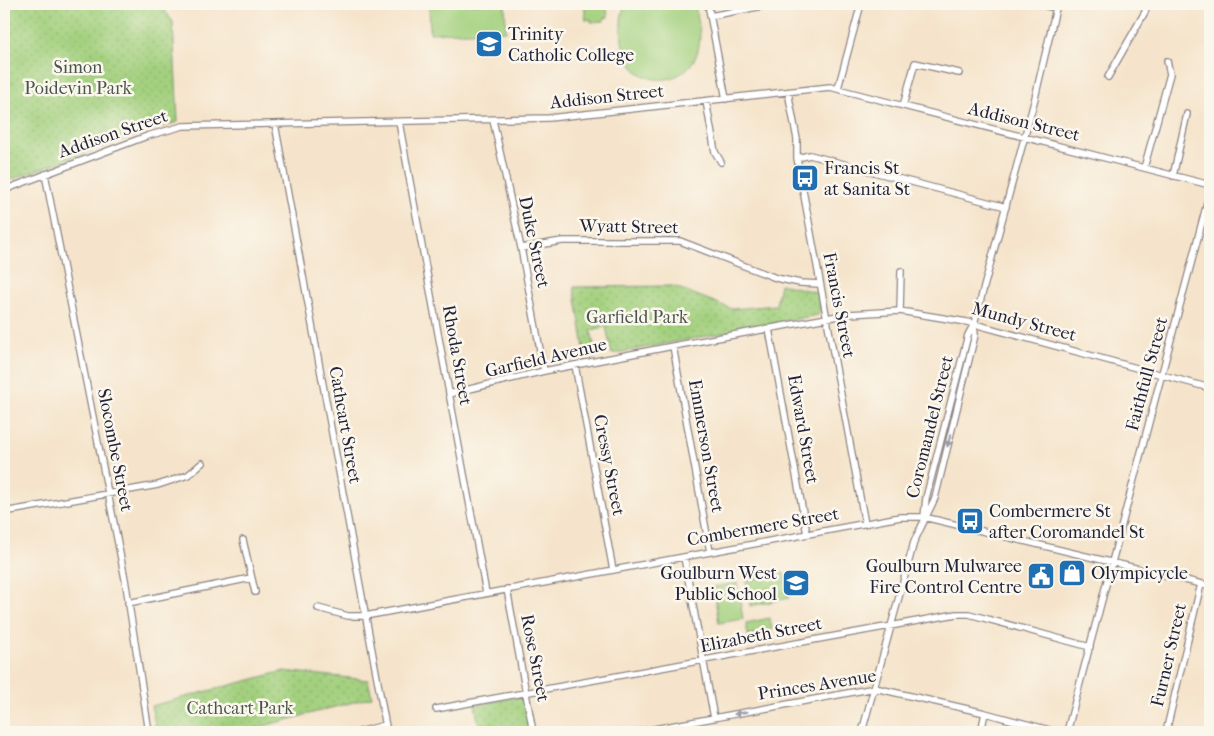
<svg xmlns="http://www.w3.org/2000/svg" width="1214" height="736" viewBox="0 0 1214 736" font-family="'IM FELL French Canon',serif">
<style>
.green{fill:#a3d07e;stroke:#62795c}
.park{fill:url(#park-dots);stroke:#62795c}
.lines{fill:none;stroke-linecap:round;stroke-linejoin:round}
.minor-casing{stroke:#8c8383;stroke-width:8}
.minor{stroke:#fff;stroke-width:5.5}
.oneway{fill:#9c9ca7}
.labels{text-anchor:middle;dominant-baseline:central;stroke-width:5;stroke-linejoin:round;paint-order:stroke}
.poi-label{font-size:18px;fill:#22223b;stroke:#fbf7ec;text-anchor:start}
.park-label{font-size:18px;fill:#49564f;stroke:#fbf7ec}
.street-label{font-size:18px;fill:#22223b;stroke:#fbf7ec}
</style>
<defs>
<pattern id="park-dots" width="8" height="8" patternUnits="userSpaceOnUse" patternTransform="scale(1.25)"><rect width="8" height="8" fill="#a3d07e"/><path d="M2 2h.1M6 6h.1" fill="none" stroke="#8cb26e" stroke-width="1.8" stroke-linecap="round"/></pattern>
</defs>
<rect width="100%" height="100%" fill="#fbf7ec"/>
<filter id="ink" filterUnits="userSpaceOnUse"><feTurbulence type="fractalNoise" baseFrequency=".02" numOctaves="2"/><feDisplacementMap in="SourceGraphic" scale="10" xChannelSelector="R" yChannelSelector="G"/><feConvolveMatrix kernelMatrix="1 2 1 2 8 2 1 2 1" color-interpolation-filters="sRGB"/></filter>
<filter id="wash" filterUnits="userSpaceOnUse"><feTurbulence type="fractalNoise" baseFrequency=".0096" numOctaves="4" result="noise"/><feDisplacementMap in="SourceGraphic" scale="20" xChannelSelector="R" yChannelSelector="G"/><feGaussianBlur stdDeviation="1.12" result="paint"/><feColorMatrix in="noise" values="0 0 0 0 0 0 0 0 0 0 0 0 0 0 0 0 0 1.4 0 .05"/><feComposite in="paint" operator="in"/></filter>
<g filter="url(#wash)">
<rect width="100%" height="100%" fill="#f5e4cb"/>
<!-- green -->
<path class="green" d="M 429,4 L 505,4 L 506,31 L 430,33 Z
M 584,4 L 606,4 L 608,17 L 604,18 L 604,21 L 591,22 L 591,19 L 586,20 Z
M 626,4 L 693,4 C 697,10 698,18 699,26 C 709,87 630,101 622,41 C 621,27 619,16 626,4 Z
M 737,583 L 743,619 L 719,623 L 713,587 Z
M 770,618 L 772,630 L 748,635 L 746,623 Z"/>
<!-- park -->
<path class="park" d="M 4,4 L 160,4 L 173,22 L 178,122 L 155,128 L 4,182 Z
M 780,284 L 816,292 L 821,309 L 818,315 L 612,354 L 606,327 L 591,330 L 596,357 L 592,358 L 589,348 L 584,348 L 574,287 L 673,286 L 732,309 L 776,305 Z
M 784,573 L 789,598 L 750,606 L 746,580 Z
M 284,671 L 368,680 L 372,697 L 242,732 L 157,732 L 151,706 Z
M 517,697 L 525,701 L 531,732 L 480,732 L 475,705 Z"/>
</g>
<g filter="url(#ink)">
<g class="lines">
<!-- minor casing -->
<g class="minor-casing">
<path id="minor" d="M 708,4 L 726,99
M 1039,4 L 1055,8
M 710,16 L 774,4
M 1108,77 L 1145,12 L 1147,4
M 838,88 L 861,4
M 788,92 L 797,139 L 797,158 L 865,524
M 706,101 L 715,152 L 721,162
M 903,106 L 915,63 L 959,73
M 493,120 L 521,248 L 544,371
M 399,122 L 486,593
M 275,124 L 387,732
M 797,158 L 810,155 L 1006,207
M 1144,168 L 1170,74 L 1167,61
M 45,174 L 125,579 L 149,732
M 1173,176 L 1187,114
M 4,190 L 147,136 L 183,126 L 549,118 L 830,87 L 1210,185
M 521,248 L 562,241 L 680,241 L 776,278 L 800,283 L 820,284
M 900,311 L 901,271
M 769,329 L 807,534
M 673,346 L 710,552
M 575,365 L 613,570
M 449,394 L 544,371 L 673,346 L 849,314 L 900,311 L 967,322 L 1210,388
M 4,512 L 158,485 L 188,475 L 202,463
M 924,517 L 926,498 L 968,335 L 974,324 L 1034,102 L 1057,4
M 243,540 L 255,592
M 684,557 L 714,718
M 507,589 L 533,732
M 128,603 L 251,578
M 318,608 L 348,616 L 365,616 L 900,517 L 924,517 L 1210,586
M 436,709 L 956,614 L 969,614 L 1090,647
M 359,732 L 385,725
M 638,732 L 875,688 L 985,713 L 1057,732
M 862,732 L 914,542 L 935,498 L 975,335 L 974,324
M 981,732 L 985,713
M 1067,732 L 1210,192
M 1166,732 L 1201,584"/>
</g>
<!-- minor -->
<use href="#minor" class="minor"/>
</g>
<!-- one-way arrows -->
<defs><path id="oneway-solid" d="M-6-.8H1V-3.2L6.5 0L1 3.2V.8H-6Z" transform="scale(1.25)"/></defs>
<g class="oneway">
<use href="#oneway-solid" transform="translate(949 440) rotate(104)"/>
<use href="#oneway-solid" transform="translate(741 713) rotate(169)"/>
</g>
</g>
<!-- icons -->
<defs>
<g id="school-square" transform="scale(1.4375)"><rect x="-9" y="-9" width="18" height="18" rx="4" fill="#1f6fb2" stroke="#fbf7ec"/><path d="M0-5L7-2L0 1L-7-2ZM-4 1L0 2.5L4 1V4Q0 6-4 4Z" fill="#fff"/></g>
<g id="bus-square" transform="scale(1.4375)"><rect x="-9" y="-9" width="18" height="18" rx="4" fill="#1f6fb2" stroke="#fbf7ec"/><path d="M-5-6H5V4H4V6H2V4H-2V6H-4V4H-5ZM-3.5-4V0h7V-4ZM-3.5 1.2v1.5H-2V1.2ZM2 1.2v1.5H3.5V1.2Z" fill="#fff"/></g>
<g id="shop-square" transform="scale(1.4375)"><rect x="-9" y="-9" width="18" height="18" rx="4" fill="#1f6fb2" stroke="#fbf7ec"/><path d="M-5-2.5h2.3a2.7 3.5 0 0 1 5.4 0H5L5.5 6h-11ZM-1.5-2.5h3a1.5 2.3 0 0 0-3 0Z" fill="#fff"/></g>
<g id="civic-square" transform="scale(1.4375)"><rect x="-9" y="-9" width="18" height="18" rx="4" fill="#1f6fb2" stroke="#fbf7ec"/><path d="M-.6-6.5H3V-4.5H.6V-3L4-1V1h2V6H-6V1h2V-1L-.6-3ZM-1.2 2.5V6h2.4V2.5Z" fill="#fff"/></g>
</defs>
<g fill-rule="evenodd">
<use href="#school-square" x="489" y="44"/>
<use href="#bus-square" x="805" y="178"/>
<use href="#bus-square" x="970" y="521"/>
<use href="#shop-square" x="1072" y="573"/>
<use href="#civic-square" x="1041" y="576"/>
<use href="#school-square" x="796" y="583"/>
</g>
<g class="labels">
<!-- poi labels -->
<g class="poi-label">
<text x="508" y="34">Trinity<tspan x="508" dy="21">Catholic College</tspan></text>
<text x="824" y="168">Francis St<tspan x="824" dy="21">at Sanita St</tspan></text>
<text x="989" y="511">Combermere St<tspan x="989" dy="21">after Coromandel St</tspan></text>
<text x="1022" y="566" text-anchor="end">Goulburn Mulwaree<tspan x="1022" dy="21">Fire Control Centre</tspan></text>
<text x="777" y="573" text-anchor="end">Goulburn West<tspan x="777" dy="21">Public School</tspan></text>
<text x="1091" y="573">Olympicycle</text>
</g>
<!-- park labels -->
<g class="park-label">
<text x="78" y="67">Simon<tspan x="78" dy="21">Poidevin Park</tspan></text>
<text x="637" y="317">Garfield Park</text>
<text x="240" y="708">Cathcart Park</text>
</g>
<!-- street labels -->
<g class="street-label">
<text transform="translate(607 97) rotate(-6)">Addison Street</text>
<text transform="translate(1024 122) rotate(14)">Addison Street</text>
<text transform="translate(113 134) rotate(-19)">Addison Street</text>
<text transform="translate(629 227) rotate(1)">Wyatt Street</text>
<text transform="translate(534 242) rotate(78)">Duke Street</text>
<text transform="translate(839 305) rotate(79)">Francis Street</text>
<text transform="translate(1024 322) rotate(15)">Mundy Street</text>
<text transform="translate(457 355) rotate(80)">Rhoda Street</text>
<text transform="translate(546 358) rotate(-13)">Garfield Avenue</text>
<text transform="translate(1147 374) rotate(-75)">Faithfull Street</text>
<text transform="translate(345 425) rotate(80)">Cathcart Street</text>
<text transform="translate(930 427) rotate(-76)">Coromandel Street</text>
<text transform="translate(803 429) rotate(80)">Edward Street</text>
<text transform="translate(706 446) rotate(80)">Emmerson Street</text>
<text transform="translate(115 450) rotate(79)">Slocombe Street</text>
<text transform="translate(609 465) rotate(79)">Cressy Street</text>
<text transform="translate(763 527) rotate(-10)">Combermere Street</text>
<text transform="translate(761 635) rotate(-11)">Elizabeth Street</text>
<text transform="translate(1169 655) rotate(-77)">Furner Street</text>
<text transform="translate(535 658) rotate(79)">Rose Street</text>
<text transform="translate(817 685) rotate(-9)">Princes Avenue</text>
</g>
</g>
<!-- margin -->
<rect width="1214" height="736" fill="none" stroke="#fbf7ec" stroke-width="20"/>
</svg>
